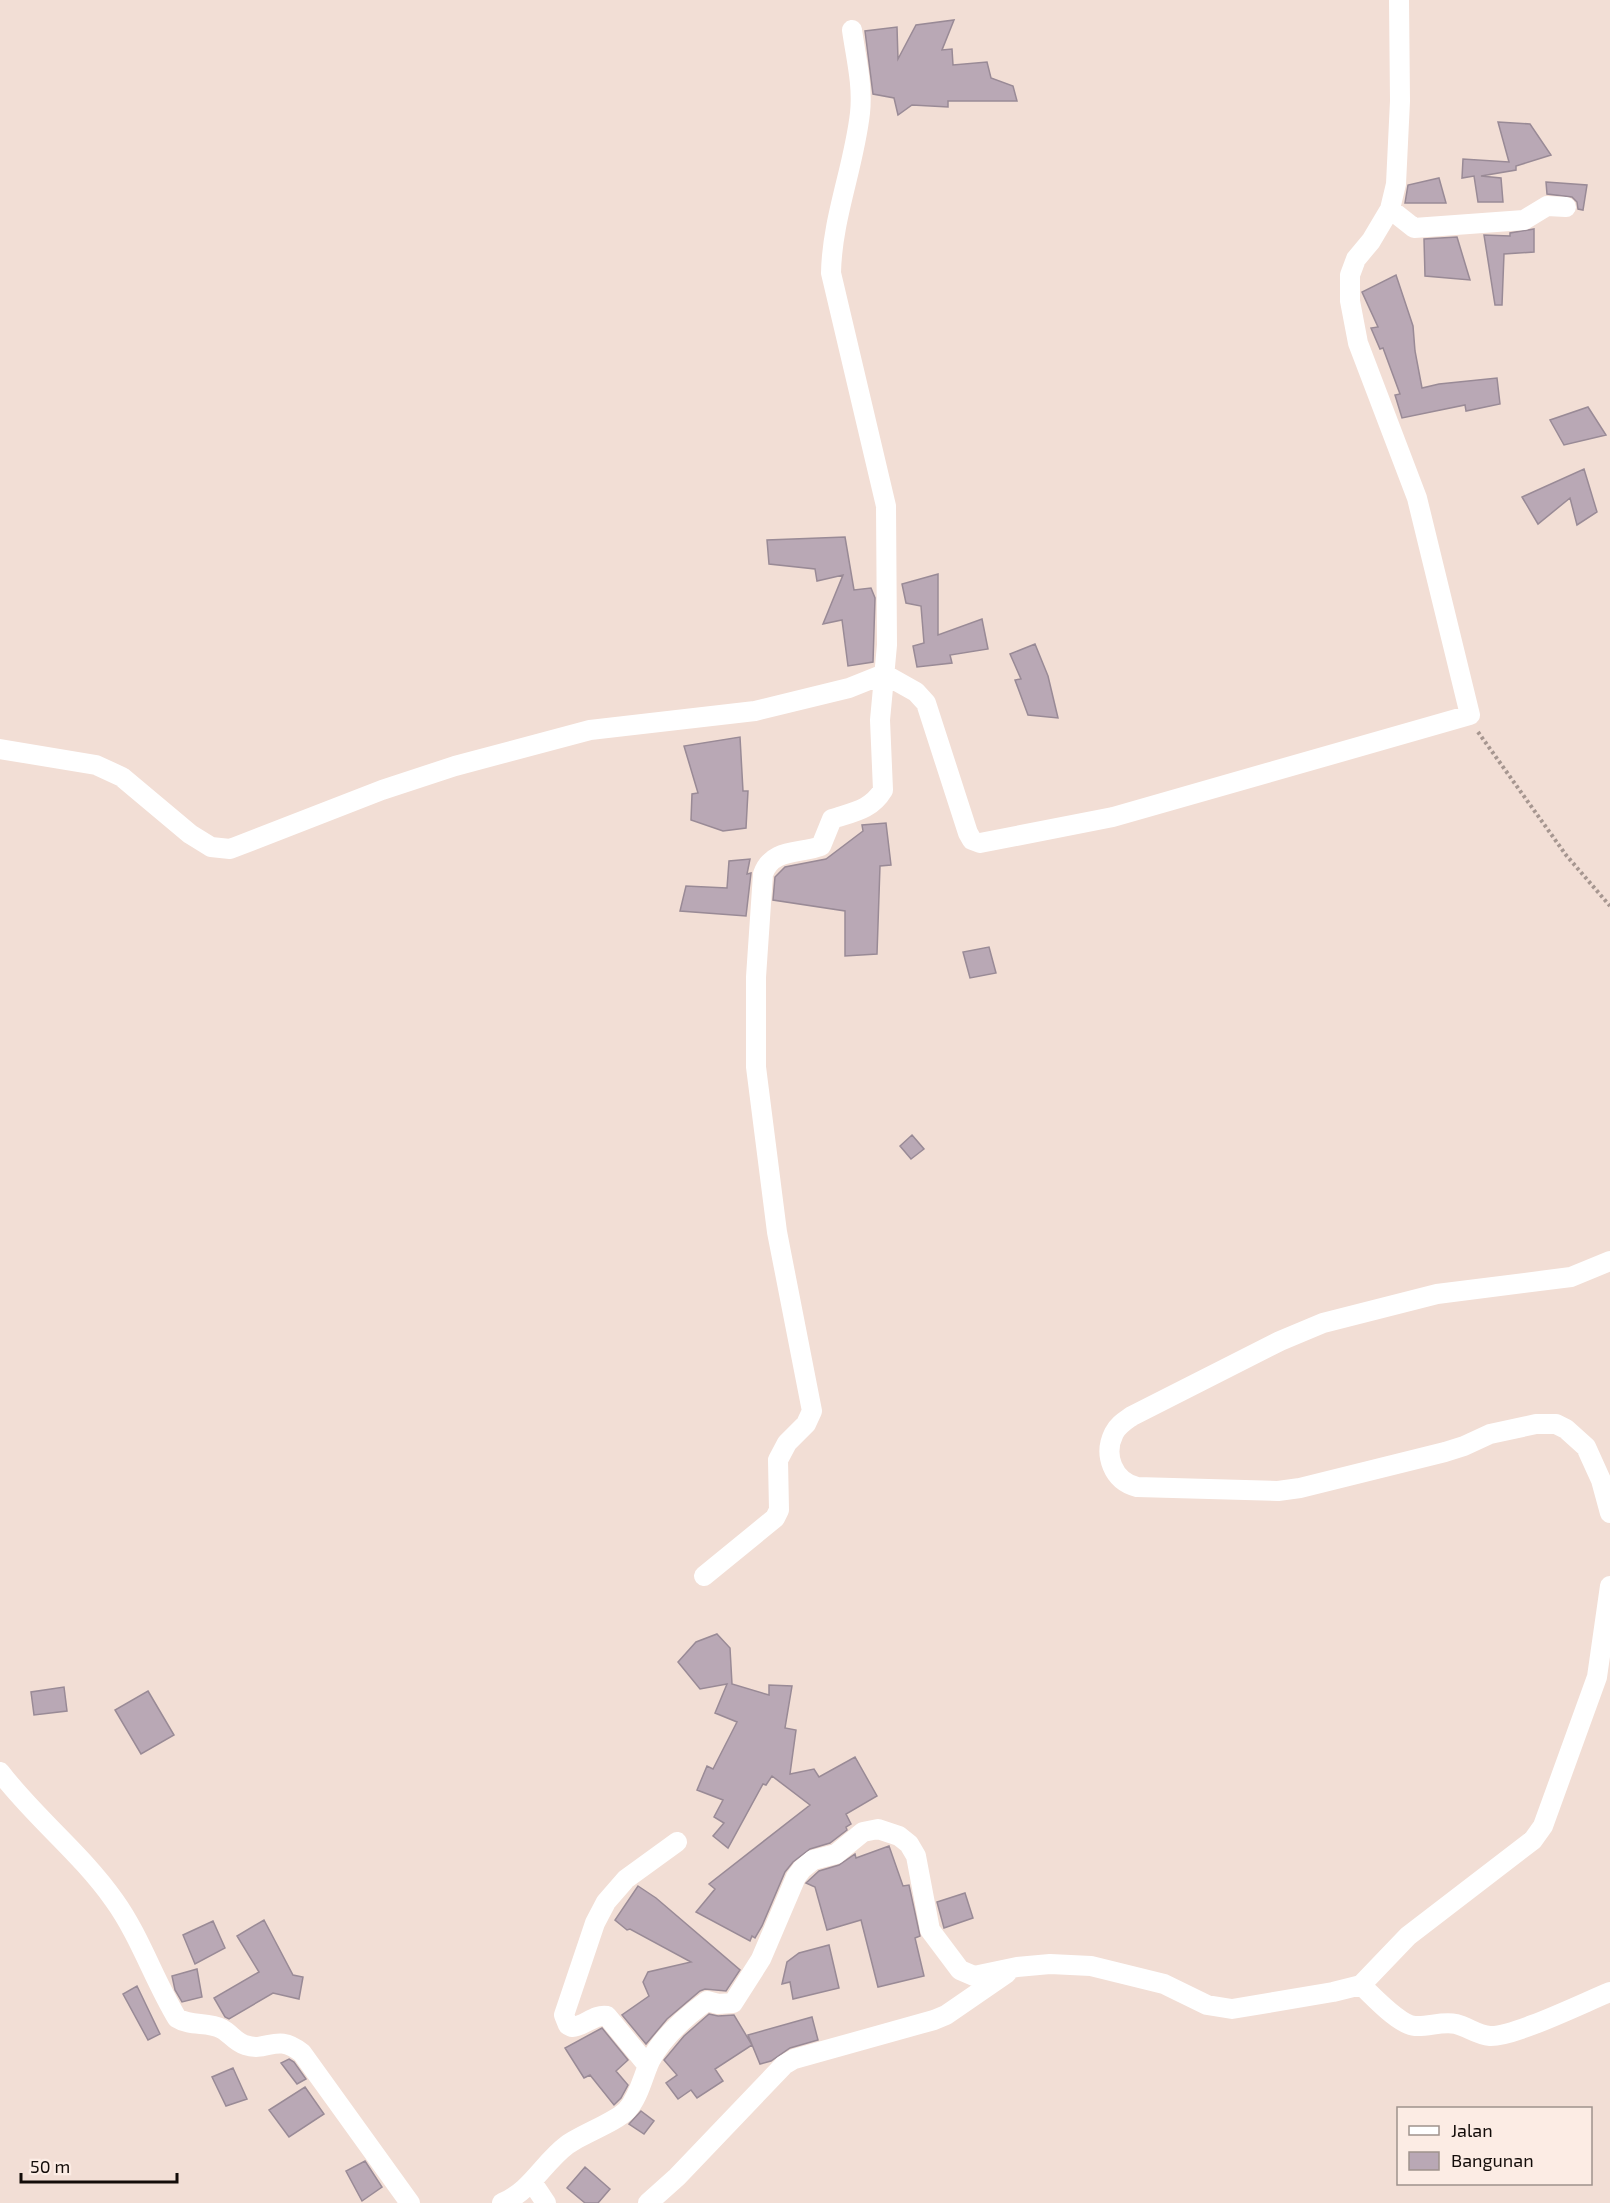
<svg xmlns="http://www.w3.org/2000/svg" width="1610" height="2203" viewBox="0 0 1610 2203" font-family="'Exo 2',sans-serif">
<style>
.building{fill:#b9a8b5;stroke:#998a96;stroke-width:1.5}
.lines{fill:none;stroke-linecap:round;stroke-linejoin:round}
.path{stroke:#a69690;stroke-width:4;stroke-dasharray:3 3;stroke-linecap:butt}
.minor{stroke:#fff;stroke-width:20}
</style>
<rect width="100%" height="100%" fill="#f2ded5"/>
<!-- building -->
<path class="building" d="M 954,20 L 942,50 L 952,49 L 953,65 L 987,62 L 991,78 L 1013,86 L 1017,101 L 948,101 L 948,107 L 912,105 L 898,115 L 894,98 L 873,94 L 865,31 L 897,27 L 898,59 L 916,25 Z
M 1498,122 L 1530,124 L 1551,155 L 1516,166 L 1516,170 L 1481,176 L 1501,178 L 1503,202 L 1478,202 L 1474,176 L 1462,178 L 1463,159 L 1509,162 Z
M 1439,178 L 1446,203 L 1405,203 L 1408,185 Z
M 1546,182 L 1587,185 L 1583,210 L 1578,209 L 1577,202 L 1572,197 L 1547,194 Z
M 1534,229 L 1534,252 L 1504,254 L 1502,305 L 1495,305 L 1484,235 L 1510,236 L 1510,233 Z
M 1457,237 L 1470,280 L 1425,276 L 1424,239 Z
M 1396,275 L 1413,326 L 1415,351 L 1422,388 L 1439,384 L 1497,378 L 1500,404 L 1466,411 L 1465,405 L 1402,418 L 1395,395 L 1400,394 L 1383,348 L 1380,349 L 1371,328 L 1378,327 L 1362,292 Z
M 1588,407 L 1606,435 L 1564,445 L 1550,420 Z
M 1584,469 L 1597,512 L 1577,525 L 1570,498 L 1538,524 L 1522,497 Z
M 845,537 L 854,590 L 871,588 L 875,598 L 873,662 L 848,666 L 842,620 L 823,624 L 843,575 L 817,581 L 815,569 L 769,564 L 767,540 Z
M 938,574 L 938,635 L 982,619 L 988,649 L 950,655 L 952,663 L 917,667 L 913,646 L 924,643 L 921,606 L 906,603 L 902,584 Z
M 1035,644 L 1048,676 L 1058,718 L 1028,715 L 1015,680 L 1021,679 L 1010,654 Z
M 740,737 L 743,791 L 748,791 L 746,828 L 723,831 L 691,820 L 692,794 L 698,793 L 684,746 Z
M 886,823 L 891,865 L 880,866 L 877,954 L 845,956 L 845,911 L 773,900 L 775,877 L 785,867 L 826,859 L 863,831 L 862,825 Z
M 750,859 L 747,874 L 751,873 L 746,916 L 680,911 L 686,886 L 727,888 L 729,861 Z
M 989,947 L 996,973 L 970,978 L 963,952 Z
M 912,1135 L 924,1149 L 911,1159 L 900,1146 Z
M 717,1634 L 730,1648 L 732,1684 L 769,1695 L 769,1685 L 792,1686 L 785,1728 L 796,1730 L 790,1774 L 814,1769 L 819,1777 L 855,1757 L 877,1796 L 846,1814 L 851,1824 L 846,1827 L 847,1830 L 830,1843 L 810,1849 L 793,1862 L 785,1872 L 762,1926 L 755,1938 L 752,1936 L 750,1941 L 696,1912 L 715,1889 L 709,1884 L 810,1805 L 772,1776 L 766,1785 L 763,1784 L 728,1848 L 713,1836 L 724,1823 L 714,1817 L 723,1800 L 697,1790 L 707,1766 L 713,1769 L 737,1722 L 715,1713 L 727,1684 L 700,1689 L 678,1662 L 696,1642 Z
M 64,1687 L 67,1711 L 34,1715 L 31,1692 Z
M 148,1691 L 174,1735 L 141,1754 L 115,1710 Z
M 889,1846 L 903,1886 L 909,1885 L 920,1936 L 915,1938 L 924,1976 L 878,1987 L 861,1920 L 827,1930 L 815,1887 L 806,1883 L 819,1871 L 839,1865 L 855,1854 L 856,1858 Z
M 638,1886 L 656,1898 L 740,1970 L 726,1991 L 705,1989 L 700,1991 L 667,2019 L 646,2044 L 622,2015 L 649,1996 L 643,1982 L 648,1972 L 691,1962 L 630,1929 L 627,1930 L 615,1920 Z
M 965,1893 L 973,1918 L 944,1928 L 937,1902 Z
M 264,1920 L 293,1975 L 303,1977 L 299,1999 L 273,1993 L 229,2019 L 225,2017 L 214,1998 L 259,1972 L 237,1936 Z
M 213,1921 L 225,1948 L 195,1964 L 183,1935 Z
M 829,1945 L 839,1988 L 793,1999 L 790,1982 L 782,1984 L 787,1962 L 799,1953 Z
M 197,1969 L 202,1997 L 182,2002 L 175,1990 L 172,1976 Z
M 137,1986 L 160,2034 L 148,2040 L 123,1994 Z
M 709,2014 L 718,2016 L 734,2015 L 752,2045 L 715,2069 L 723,2081 L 697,2098 L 691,2090 L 678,2099 L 666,2083 L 677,2075 L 664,2060 L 684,2036 Z
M 812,2017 L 818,2040 L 790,2048 L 771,2061 L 760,2064 L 748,2035 Z
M 602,2028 L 628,2060 L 616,2071 L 628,2085 L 621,2098 L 614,2105 L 590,2075 L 584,2078 L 565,2048 Z
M 289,2059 L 294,2062 L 306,2079 L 297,2084 L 281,2063 Z
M 233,2068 L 247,2099 L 226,2106 L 212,2077 Z
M 305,2087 L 324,2114 L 289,2137 L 269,2110 Z
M 641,2111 L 654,2121 L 644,2134 L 629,2124 Z
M 365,2161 L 382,2187 L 362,2201 L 346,2171 Z
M 585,2167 L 610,2189 L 598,2203 L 585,2203 L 567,2188 Z"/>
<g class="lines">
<!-- path -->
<path class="path" d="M 1478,732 L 1566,855 L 1610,906"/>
<!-- minor -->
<path class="minor" d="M 1390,209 L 1414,228 L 1524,220 L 1547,206 L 1566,207
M 0,749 L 96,765 L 122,777 L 190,834 L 211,847 L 230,849 L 382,790 L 455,766 L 590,730 L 755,711 L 849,688 L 884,674 L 916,692 L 926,703 L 968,833 L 972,840 L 980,843 L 1113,817 L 1470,715 L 1417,498 L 1358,343 L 1350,301 L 1350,275 L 1356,259 L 1371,241 L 1390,209 L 1396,184 L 1400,101 L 1399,0
M 1610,1261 L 1571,1277 L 1437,1294 L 1323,1323 L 1280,1341 L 1132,1416 C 1125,1421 1118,1425 1114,1433 C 1103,1455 1113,1481 1137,1487 L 1278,1491 L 1300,1488 L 1445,1452 L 1464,1446 L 1490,1434 L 1536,1424 L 1556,1424 L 1566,1429 L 1586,1447 L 1601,1480 L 1610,1513
M 704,1576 L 775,1518 L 779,1510 L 778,1460 L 787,1443 L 806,1424 L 812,1411 L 777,1232 L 756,1067 L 756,977 L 763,874 C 772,848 800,854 821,846 L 832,819 C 853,812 871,810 883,790 L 880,720 L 887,645 L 886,506 L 831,273 C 832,218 854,167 860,113 C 863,85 856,58 852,30
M 0,1772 C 35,1818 81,1853 114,1900 C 140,1936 154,1980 177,2018 C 191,2027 208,2021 222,2029 C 230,2033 235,2042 245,2045 C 268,2053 276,2032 302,2053 L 410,2203
M 1361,1985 L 1408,1936 L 1533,1840 L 1543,1826 L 1597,1677 L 1610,1586
M 648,2066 L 607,2016 C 594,2014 585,2026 572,2027 L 568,2025 L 564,2015 L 595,1923 L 606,1902 L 626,1879 L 677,1842
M 532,2182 L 546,2203
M 502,2203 C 531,2191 543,2163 567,2145 C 582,2134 616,2122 627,2110 C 639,2097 643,2076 650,2061 C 663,2036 685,2017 707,2001 L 718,2004 L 733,2003 L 761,1959 L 796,1877 L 802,1869 L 813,1860 L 836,1854 L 863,1832 L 878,1829 L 899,1836 L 909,1844 L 916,1856 L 930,1930 L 960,1970 L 974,1976 L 1017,1967 L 1050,1964 L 1091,1966 L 1164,1984 L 1207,2005 L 1232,2009 L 1333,1992 L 1361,1985 C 1373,1996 1399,2025 1415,2026 C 1429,2027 1442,2021 1456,2024 C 1468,2027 1477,2035 1490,2036 C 1514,2037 1585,2002 1610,1992
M 648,2203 L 677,2177 L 784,2065 L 794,2059 L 934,2020 L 946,2015 L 1007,1973"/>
</g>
<!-- legend -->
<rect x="1397" y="2107" width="195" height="78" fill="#fcece4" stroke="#9f928c" stroke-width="1.5"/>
<rect x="1409" y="2126" width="30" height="9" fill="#ffffff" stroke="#9f928c" stroke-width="1.5"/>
<text x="1451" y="2137" font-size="18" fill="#130c09">Jalan</text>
<rect x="1409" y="2152" width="30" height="18" fill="#b9a8b5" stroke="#9f928c" stroke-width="1.5"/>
<text x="1451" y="2167" font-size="18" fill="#130c09">Bangunan</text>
<!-- scale -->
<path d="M21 2173v9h156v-9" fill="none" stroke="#130c09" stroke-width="3"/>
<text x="30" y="2173" font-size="18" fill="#130c09" stroke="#fcece4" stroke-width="4.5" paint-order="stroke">50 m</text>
</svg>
